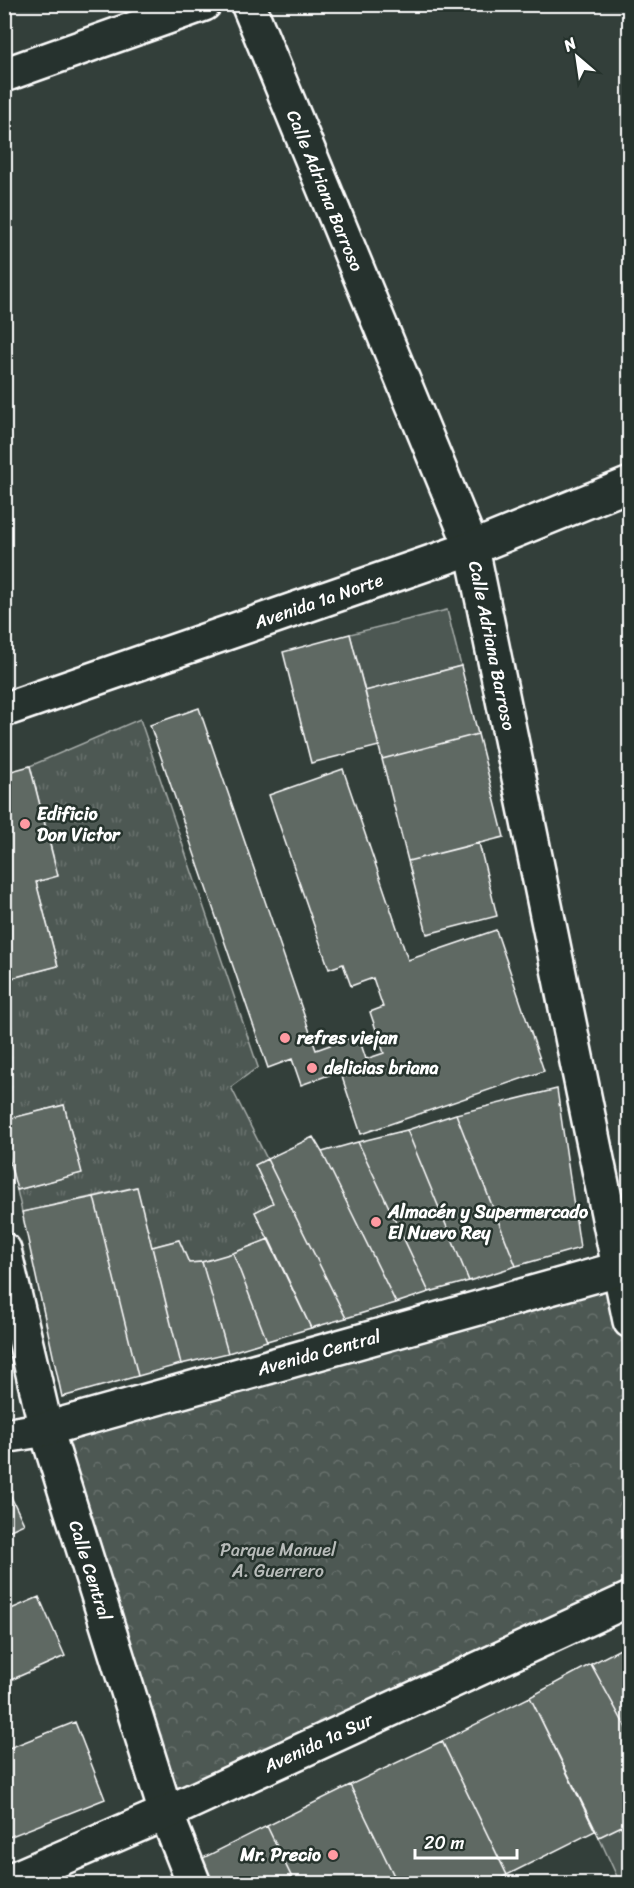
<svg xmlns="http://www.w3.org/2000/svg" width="634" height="1888" viewBox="0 0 634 1888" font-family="Sriracha,sans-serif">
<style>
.grass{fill:url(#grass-tufts);stroke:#a6aca9;stroke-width:1.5}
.park{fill:url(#park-crowns);stroke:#a6aca9;stroke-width:1.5}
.garden{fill:#4d5853;stroke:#a6aca9;stroke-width:1.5}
.building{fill:#5f6964;stroke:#fff;stroke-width:1.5}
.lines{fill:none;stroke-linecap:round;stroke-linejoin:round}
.minor-casing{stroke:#fff;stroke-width:38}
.major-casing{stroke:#fff;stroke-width:38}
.minor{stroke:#26332d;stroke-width:33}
.major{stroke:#26332d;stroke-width:33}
.poi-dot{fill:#ff9aa2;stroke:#26332d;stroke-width:2}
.labels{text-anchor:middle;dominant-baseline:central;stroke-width:5;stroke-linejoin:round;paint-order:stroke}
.street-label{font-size:18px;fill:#fff;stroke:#26332d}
.poi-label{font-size:18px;font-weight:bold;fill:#fff;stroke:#26332d;text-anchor:start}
.park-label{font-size:18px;fill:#b8bcba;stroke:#26332d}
</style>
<defs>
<pattern id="grass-tufts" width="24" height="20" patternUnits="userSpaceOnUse" patternTransform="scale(1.5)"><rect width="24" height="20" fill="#4d5853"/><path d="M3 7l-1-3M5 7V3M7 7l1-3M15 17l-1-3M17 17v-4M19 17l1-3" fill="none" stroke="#68716d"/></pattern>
<pattern id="park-crowns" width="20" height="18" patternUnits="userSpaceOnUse" patternTransform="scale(1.5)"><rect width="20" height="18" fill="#4d5853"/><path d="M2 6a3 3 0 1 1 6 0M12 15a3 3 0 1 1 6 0" fill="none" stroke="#68716d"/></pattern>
</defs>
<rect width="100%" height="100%" fill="#333f3a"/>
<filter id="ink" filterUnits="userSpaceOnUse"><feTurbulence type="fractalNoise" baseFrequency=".0167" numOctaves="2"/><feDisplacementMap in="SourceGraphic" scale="12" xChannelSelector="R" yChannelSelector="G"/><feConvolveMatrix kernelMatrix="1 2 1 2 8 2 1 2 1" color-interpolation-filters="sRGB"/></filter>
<g filter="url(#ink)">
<!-- grass -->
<path class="grass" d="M 140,719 L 258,1067 L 231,1087 L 267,1159 L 255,1165 L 273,1203 L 255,1212 L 269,1239 C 243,1250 217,1261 189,1263 L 179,1240 L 152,1247 L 136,1187 L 22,1212 L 17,1190 L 81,1173 L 64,1105 L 5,1120 L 5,980 L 58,966 L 36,882 L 58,875 L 30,766 Z"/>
<!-- park -->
<path class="park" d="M 618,1269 L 630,1321 L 629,1599 L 166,1813 L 46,1429 Z"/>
<!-- garden -->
<path class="garden" d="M 447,610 L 461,666 L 365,691 L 350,634 Z
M 629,1822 L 629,1883 L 620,1883 L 599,1837 Z"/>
<!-- building -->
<path class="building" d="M 350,634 L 379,746 L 311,763 L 283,652 Z
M 461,666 L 478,734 L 382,759 L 365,691 Z
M 199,708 L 316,1050 L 358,1035 L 366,1059 L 384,1053 L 370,1012 L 383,1007 L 373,978 L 351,986 L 343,964 L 329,969 L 269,795 L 343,769 L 408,960 L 496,930 L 544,1071 L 361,1134 L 340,1071 L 301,1085 L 292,1059 L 268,1068 L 150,725 Z
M 478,734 L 504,837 L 408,861 L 382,759 Z
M 30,766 L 58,876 L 36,882 L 58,966 L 4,980 L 4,773 Z
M 479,843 L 497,916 L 427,934 L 408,861 Z
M 557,1089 L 580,1248 L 516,1266 L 456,1114 Z
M 64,1105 L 82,1173 L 17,1190 L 4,1140 L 4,1120 Z
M 456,1114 L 516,1266 L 469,1281 L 407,1130 Z
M 407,1130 L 469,1281 L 429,1292 L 358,1142 Z
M 313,1137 L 322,1152 L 396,1303 L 346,1318 L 267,1159 Z
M 358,1142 L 429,1292 L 396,1303 L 322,1152 Z
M 267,1159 L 346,1318 L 311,1328 L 255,1212 L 273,1203 L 255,1165 Z
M 137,1187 L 181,1364 L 138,1376 L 94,1197 Z
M 94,1197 L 138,1376 L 62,1397 L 22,1212 Z
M 269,1239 L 311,1328 L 267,1341 L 233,1253 Z
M 179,1240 L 189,1263 L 202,1262 L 228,1353 L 181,1364 L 152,1247 Z
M 233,1253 L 267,1341 L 228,1353 L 202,1262 Z
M 4,1482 L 24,1524 L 4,1533 Z
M 39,1597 L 65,1656 L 4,1683 L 4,1612 Z
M 630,1644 L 630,1735 L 591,1664 Z
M 591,1664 L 630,1735 L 630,1822 L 599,1837 L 530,1697 Z
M 530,1697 L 595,1831 L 507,1875 L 442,1741 Z
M 75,1722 L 105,1799 L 4,1839 L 4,1750 Z
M 442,1741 L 507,1875 L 489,1884 L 398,1884 L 350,1785 Z
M 350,1785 L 398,1884 L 295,1884 L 267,1826 Z
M 267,1826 L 295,1884 L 210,1884 L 199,1860 Z"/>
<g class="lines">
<!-- minor casing -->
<g class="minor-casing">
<g id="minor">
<path id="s1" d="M 248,4 L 472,548 L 630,1321"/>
<path d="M 4,75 L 204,4"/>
<path id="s2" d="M 4,710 L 472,548 L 630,484"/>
<path id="s3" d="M 4,1250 L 46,1429 L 166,1813 L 194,1884"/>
<path id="s4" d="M 4,1436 L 46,1429 L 618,1269 L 630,1259"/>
</g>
</g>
<!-- major casing -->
<g class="major-casing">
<g id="major">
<path id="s5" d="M 4,1883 L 166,1813 L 630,1599"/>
</g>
</g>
<!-- minor -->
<use href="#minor" class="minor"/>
<!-- major -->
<use href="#major" class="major"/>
</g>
</g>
<!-- markers -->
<g class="poi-dot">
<circle cx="25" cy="824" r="6"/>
<circle cx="285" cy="1038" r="6"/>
<circle cx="312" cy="1068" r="6"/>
<circle cx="376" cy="1222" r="6"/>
<circle cx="333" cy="1855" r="6"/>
</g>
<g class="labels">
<!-- street labels -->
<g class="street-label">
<text stroke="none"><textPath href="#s1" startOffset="202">Calle Adriana Barroso</textPath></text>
<text stroke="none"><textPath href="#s2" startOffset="333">Avenida 1a Norte</textPath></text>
<text stroke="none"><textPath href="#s1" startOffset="688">Calle Adriana Barroso</textPath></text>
<text stroke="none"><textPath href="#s4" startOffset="326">Avenida Central</textPath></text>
<text stroke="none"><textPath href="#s3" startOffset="332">Calle Central</textPath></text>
<text stroke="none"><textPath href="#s5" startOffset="344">Avenida 1a Sur</textPath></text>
</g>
<!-- poi labels -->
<g class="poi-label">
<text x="37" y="814">Edificio<tspan x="37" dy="21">Don Victor</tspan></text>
<text x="297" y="1038">refres viejan</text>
<text x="324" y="1068">delicias briana</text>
<text x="388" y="1212">Almacén y Supermercado<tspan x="388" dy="21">El Nuevo Rey</tspan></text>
<text x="321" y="1855" text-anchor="end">Mr. Precio</text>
</g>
<!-- park labels -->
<g class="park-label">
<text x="278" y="1550">Parque Manuel<tspan x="278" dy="21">A. Guerrero</tspan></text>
</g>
</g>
<!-- margin -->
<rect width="634" height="1888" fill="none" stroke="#26332d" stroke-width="24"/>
<rect x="12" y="12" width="610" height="1864" fill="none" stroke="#fff" stroke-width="2" filter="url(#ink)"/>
<!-- north arrow -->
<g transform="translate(577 57) rotate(331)" stroke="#26332d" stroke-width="4.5" paint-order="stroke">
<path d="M0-4.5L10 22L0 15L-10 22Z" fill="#ffffff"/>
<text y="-9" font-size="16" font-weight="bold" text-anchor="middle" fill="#ffffff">N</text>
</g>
<!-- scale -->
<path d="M415 1849v9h102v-9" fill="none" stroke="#ffffff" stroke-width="3"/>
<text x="424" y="1849" font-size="18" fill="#ffffff" stroke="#26332d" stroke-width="4.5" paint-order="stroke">20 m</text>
</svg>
